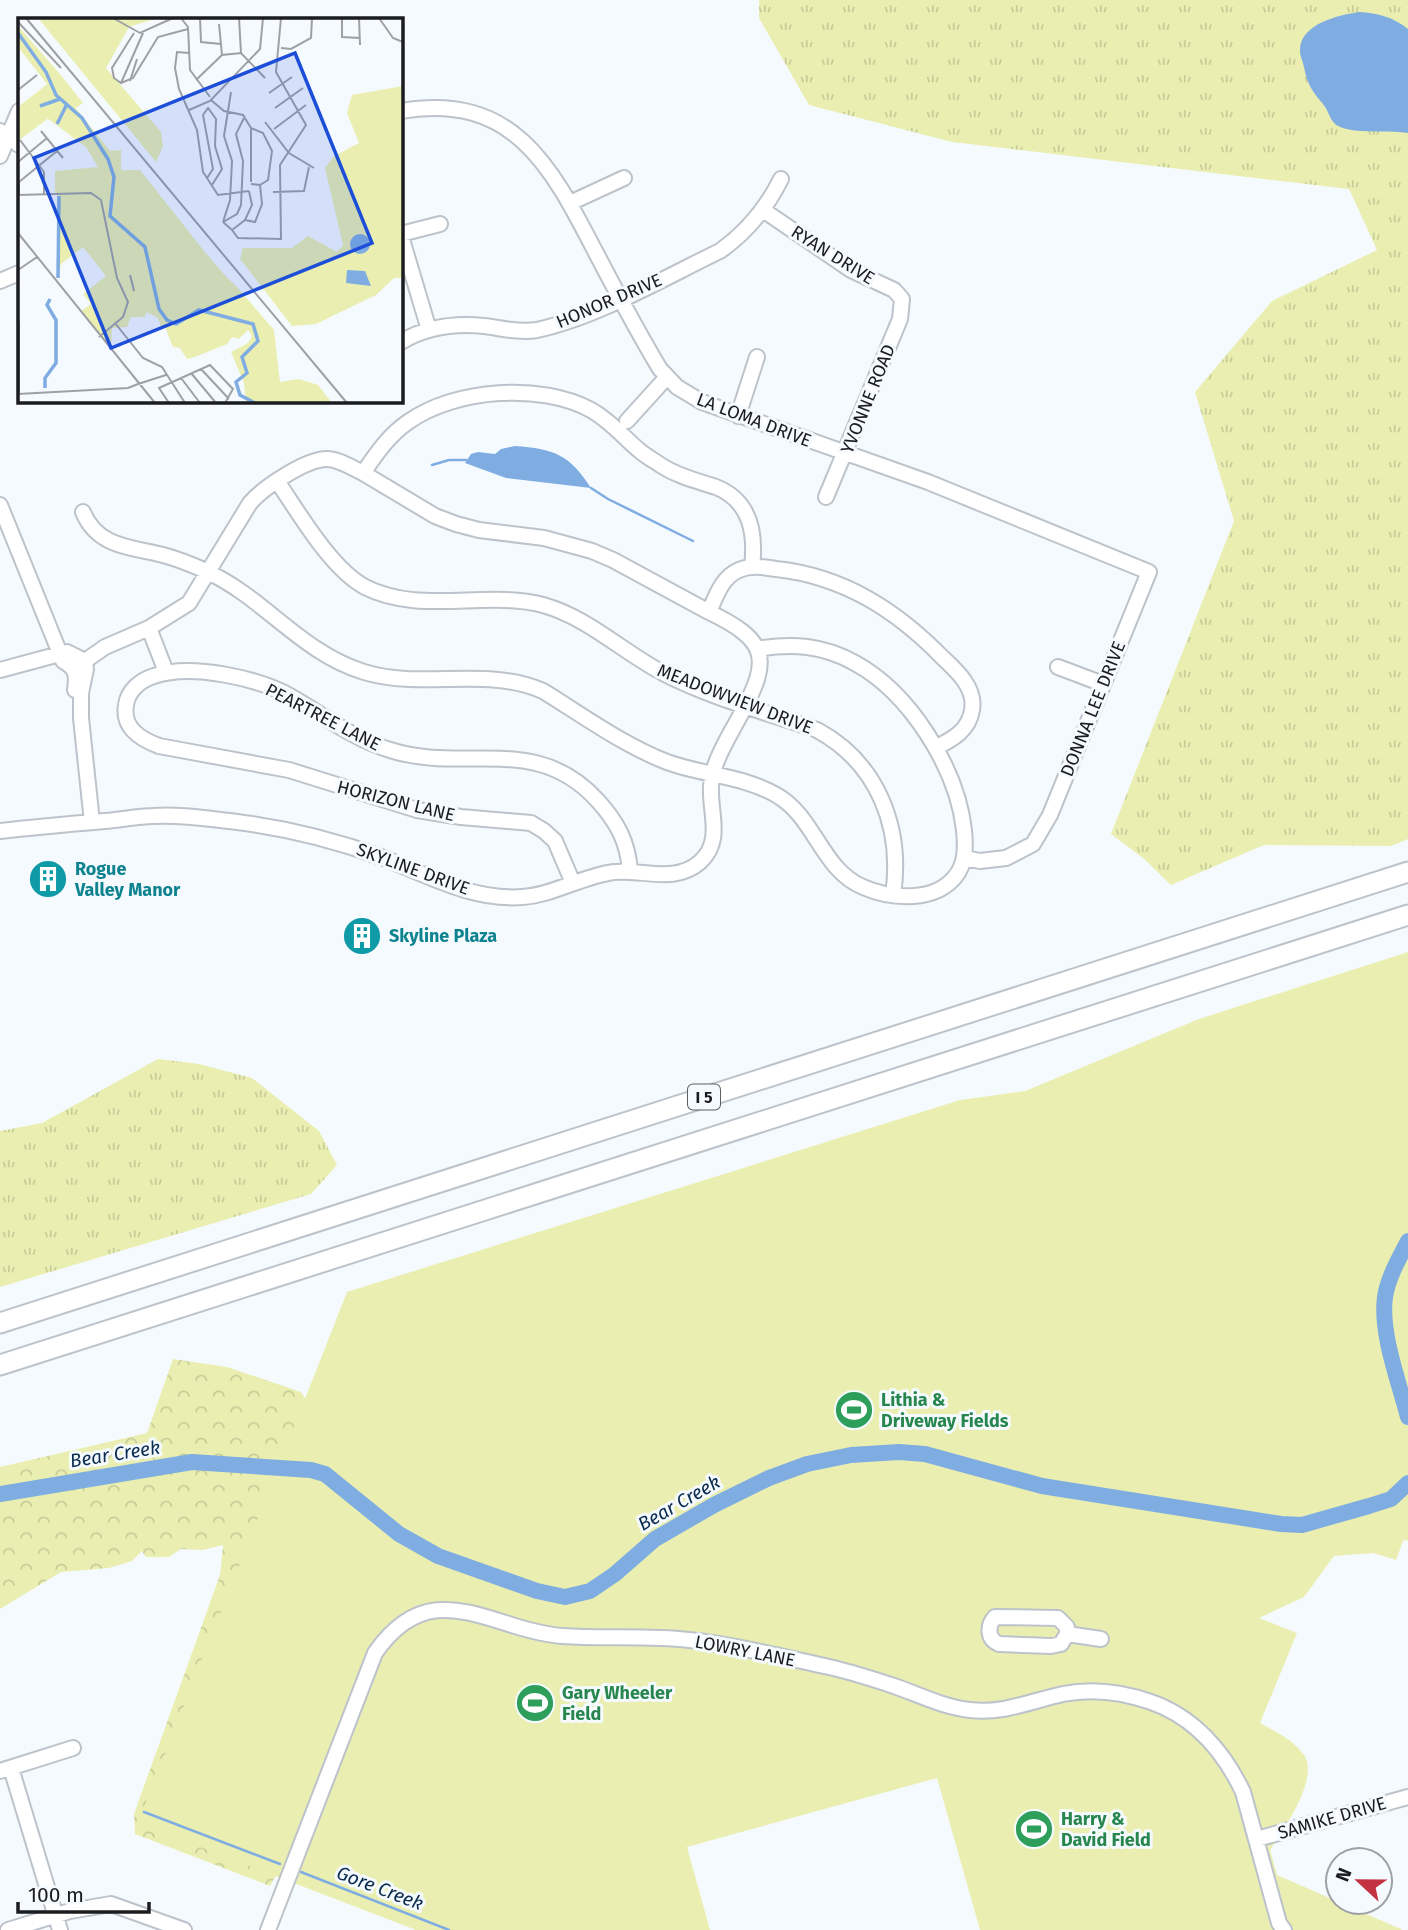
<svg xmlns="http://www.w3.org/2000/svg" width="1408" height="1930" viewBox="0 0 1408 1930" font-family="'Fira Sans',sans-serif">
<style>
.grass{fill:url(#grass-tufts)}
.forest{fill:url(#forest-crowns)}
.pitch{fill:#eaefb1}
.water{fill:#7fade2}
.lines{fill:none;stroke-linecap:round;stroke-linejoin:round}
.stream{stroke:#7fade2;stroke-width:2.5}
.river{stroke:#7fade2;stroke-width:16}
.minor-casing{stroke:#bcc3cb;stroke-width:18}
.highway-casing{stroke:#bcc3cb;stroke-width:23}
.minor{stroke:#fff;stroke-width:14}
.highway{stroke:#fff;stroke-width:19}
.labels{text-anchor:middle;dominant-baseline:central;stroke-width:6;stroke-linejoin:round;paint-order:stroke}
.shield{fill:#f5faff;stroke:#5c5f62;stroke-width:2}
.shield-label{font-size:16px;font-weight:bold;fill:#1a1c1f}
.street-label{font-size:18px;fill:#1a1c1f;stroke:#f5faff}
.culture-label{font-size:18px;font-weight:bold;fill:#0d838f;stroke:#f5faff;text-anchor:start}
.leisure-label{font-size:18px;font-weight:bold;fill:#27864d;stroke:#f5faff;text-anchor:start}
.water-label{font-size:19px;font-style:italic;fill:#0b2c4e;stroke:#f5faff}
.inset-river{fill:none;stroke:#7fade2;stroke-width:3.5}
.inset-road{fill:none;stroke:#9da1a5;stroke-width:2}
.view{fill:#1d4ed8;fill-opacity:0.15;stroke:#1d4ed8;stroke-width:3.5}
.inset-edge{fill:none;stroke:#1a1c1f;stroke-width:3.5}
</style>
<defs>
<pattern id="grass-tufts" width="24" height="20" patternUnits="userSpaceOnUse" patternTransform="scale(1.75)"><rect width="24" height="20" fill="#eaefb1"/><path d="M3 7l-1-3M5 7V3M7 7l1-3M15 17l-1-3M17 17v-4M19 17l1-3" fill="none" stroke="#c8cc98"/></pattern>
<pattern id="forest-crowns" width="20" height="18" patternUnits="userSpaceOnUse" patternTransform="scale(1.75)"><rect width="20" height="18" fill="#eaefb1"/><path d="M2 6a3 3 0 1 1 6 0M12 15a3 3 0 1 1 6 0" fill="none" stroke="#c8cc98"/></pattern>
</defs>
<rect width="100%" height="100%" fill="#f5faff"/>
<!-- grass -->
<path class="grass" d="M 759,0 L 1408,0 L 1408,839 L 1391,846 L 1264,845 L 1171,885 L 1143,858 L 1111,834 L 1234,521 L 1195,392 L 1272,301 L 1377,250 L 1349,189 L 952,142 L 809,105 L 759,18 Z
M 158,1059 L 199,1064 L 252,1078 L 319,1131 L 337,1165 L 311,1194 L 0,1287 L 0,1131 L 42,1123 Z"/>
<!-- forest -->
<path class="forest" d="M 1408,1178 L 1408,1541 L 1373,1530 L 279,1870 L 270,1886 L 135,1834 L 134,1814 L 220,1575 L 223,1545 L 203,1550 L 181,1549 L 169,1557 L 146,1557 L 142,1551 L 132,1561 L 109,1568 L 61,1572 L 0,1609 L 0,1467 L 147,1433 L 173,1359 L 227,1367 L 301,1392 L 315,1415 Z"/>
<!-- pitch -->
<path class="pitch" d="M 1408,952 L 1408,1528 L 1396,1560 L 1373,1553 L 1334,1556 L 1304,1597 L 1259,1618 L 1297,1633 L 1260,1723 C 1277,1732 1293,1740 1304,1755 C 1320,1778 1283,1831 1270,1850 L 1277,1875 L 1403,1930 L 980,1930 L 937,1778 L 687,1847 L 710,1930 L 416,1930 L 138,1823 L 347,1292 L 960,1100 L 1025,1091 L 1199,1019 Z"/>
<!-- water -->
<path class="water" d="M 1359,12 C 1378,13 1393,17 1408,29 L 1408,133 C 1388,129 1355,135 1338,126 C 1330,122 1329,111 1323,104 C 1312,91 1307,84 1304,67 C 1303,62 1300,56 1300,51 C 1299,24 1339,15 1359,12 Z
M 515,446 C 554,449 569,454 591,488 L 506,478 L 465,463 L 471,454 L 478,452 L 495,454 L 501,449 Z"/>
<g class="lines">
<!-- stream -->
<path class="stream" d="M 432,465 L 449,460 L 466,460
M 591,488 L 608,499 L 693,541
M 144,1812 L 280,1864
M 301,1872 L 449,1930"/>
<!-- river -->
<path class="river" d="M 1408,1241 C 1399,1259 1388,1277 1385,1297 C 1380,1333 1399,1382 1408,1417
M 0,1494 L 192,1462 L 311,1470 L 325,1474 L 399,1534 L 438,1556 L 537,1591 L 565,1597 L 590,1591 L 615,1574 L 655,1539 L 714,1505 L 769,1478 L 807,1464 L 851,1455 L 899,1452 L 925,1454 L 1042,1486 L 1281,1524 L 1302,1525 L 1369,1506 L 1391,1499 L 1408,1483"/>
<!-- minor casing -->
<g class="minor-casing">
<path id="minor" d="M 401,111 C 513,92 551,166 595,251 C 616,291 637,331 660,369 L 677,387 L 702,402 L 928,482 L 1149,572 L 1050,815 L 1033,844 L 1006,858 L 980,861 L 964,858
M 0,131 L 19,145
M 0,156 L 19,111
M 570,203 L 624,178
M 763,210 L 851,270 L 894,290 L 902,299 L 900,319 L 826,497
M 401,234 L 440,224
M 401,236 L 429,330
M 0,281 L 19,273
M 401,342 C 426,327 454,323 484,326 C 501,328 519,333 537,330 C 597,317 664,278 720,251 C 747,232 766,209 781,179
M 738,416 L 757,357
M 627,421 L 666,378
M 277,481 C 299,513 331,569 365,587 C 420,615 485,590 543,605 C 589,618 621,651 663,673 C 711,698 766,712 817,730 C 878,763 903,828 893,895
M 0,505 L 63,661 C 77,669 77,675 75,690
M 83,512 C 97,547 131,547 163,555 C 178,559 193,565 208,572 C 265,599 302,653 364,672 C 423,690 485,666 543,691 C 582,715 623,745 667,762 C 702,775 745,776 778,796 C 815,818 822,870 863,887 C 888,898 927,902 949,883 C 966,869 966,850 964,830 C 957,768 910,693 855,663 C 823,645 792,643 757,649
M 709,612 L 613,560 L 592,551 L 544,538 L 479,530 L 456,524 L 435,516 L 363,473 C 376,454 389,435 408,422 C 456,388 541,383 591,410 C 611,421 623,437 640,451 C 647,457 655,461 662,466 C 679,477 698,481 716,487 C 751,501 756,534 752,567
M 149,628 L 166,672
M 85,661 L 105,647 L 149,628 L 189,603 L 250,503 C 264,487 306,459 327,459 C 339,459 352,468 363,473
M 1058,667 L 1103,684
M 0,670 L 67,652 L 85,661 L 86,669 L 81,693 L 81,718 L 92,822
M 0,831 C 35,827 70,824 105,821 C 121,820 137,816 153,816 C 181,814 209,819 237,822 C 286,828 334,840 381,857 C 425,874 472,901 522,897 C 554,895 582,876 614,872 C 643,869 675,884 700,862 C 722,842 711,817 711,792 C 710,784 713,774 715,766 C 721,748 732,731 741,714 C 772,658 767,640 709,612 C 716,596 722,577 739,570 C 751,565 764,567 776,569 C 843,576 896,610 942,657 C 957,671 976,688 972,710 C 969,730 953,739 937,747
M 573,883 L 555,841 L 544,831 L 531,823 L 461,817 L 417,810 L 289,770 L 159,746 C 140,739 122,728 126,705 C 128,690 141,680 154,676 C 191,663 258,678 292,697 C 325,716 353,739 390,750 C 465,774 536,732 598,801 C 617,822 628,842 630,871
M 995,1617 L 1058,1618 L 1067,1627 L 1067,1634 L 1061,1644 L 1051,1646 L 999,1644 C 987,1639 987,1626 995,1617 Z
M 1067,1634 L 1101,1639
M 11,1768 L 60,1930
M 0,1771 L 73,1748
M 1257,1839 L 1408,1797
M 8,1930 L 70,1911 L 111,1904 L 184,1930
M 268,1930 L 375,1653 C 432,1571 490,1630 562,1636 C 604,1639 647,1635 689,1640 C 735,1645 783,1657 829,1667 C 851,1672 873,1679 894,1686 C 920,1695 943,1707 970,1710 C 1003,1714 1031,1701 1063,1694 C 1093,1688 1122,1692 1151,1702 C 1194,1717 1224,1752 1243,1792 L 1279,1923 L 1284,1930"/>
</g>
<!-- highway casing -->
<g class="highway-casing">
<path id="highway" d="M 0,1323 L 1408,872
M 0,1365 L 1408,915"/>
</g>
<!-- minor -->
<use href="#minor" class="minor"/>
<!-- highway -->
<use href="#highway" class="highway"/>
</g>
<!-- icons -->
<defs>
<g id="building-disc" transform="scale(2.0125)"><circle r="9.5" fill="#0f9aa8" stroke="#f5faff"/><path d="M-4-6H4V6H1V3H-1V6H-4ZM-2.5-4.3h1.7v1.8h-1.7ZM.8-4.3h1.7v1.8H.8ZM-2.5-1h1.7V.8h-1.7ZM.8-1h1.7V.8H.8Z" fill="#fff"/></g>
<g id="stadium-disc" transform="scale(2.0125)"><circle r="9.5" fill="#2e9e5b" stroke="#f5faff"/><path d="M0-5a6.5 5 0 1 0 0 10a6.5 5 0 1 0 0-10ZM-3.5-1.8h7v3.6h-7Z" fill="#fff"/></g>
</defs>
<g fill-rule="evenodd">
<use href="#building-disc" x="48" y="879"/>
<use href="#building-disc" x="362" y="936"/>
<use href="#stadium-disc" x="854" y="1410"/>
<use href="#stadium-disc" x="535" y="1703"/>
<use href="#stadium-disc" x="1034" y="1829"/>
</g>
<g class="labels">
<!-- shield labels -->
<rect class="shield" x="688" y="1084.5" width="32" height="25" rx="5"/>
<g class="shield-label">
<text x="704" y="1097">I 5</text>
</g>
<!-- street labels -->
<g class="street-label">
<text transform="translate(833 255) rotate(32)">RYAN DRIVE</text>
<text transform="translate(609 301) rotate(-23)">HONOR DRIVE</text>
<text transform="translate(868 399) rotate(-68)">YVONNE ROAD</text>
<text transform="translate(754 420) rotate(21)">LA LOMA DRIVE</text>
<text transform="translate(735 699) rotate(21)">MEADOWVIEW DRIVE</text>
<text transform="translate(1093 709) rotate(-68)">DONNA LEE DRIVE</text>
<text transform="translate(323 717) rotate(27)">PEARTREE LANE</text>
<text transform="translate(396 801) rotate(14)">HORIZON LANE</text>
<text transform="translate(413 869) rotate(20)">SKYLINE DRIVE</text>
<text transform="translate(745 1651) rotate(11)">LOWRY LANE</text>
<text transform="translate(1332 1818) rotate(-16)">SAMIKE DRIVE</text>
</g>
<!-- culture labels -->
<g class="culture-label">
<text x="75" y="869">Rogue<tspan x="75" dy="21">Valley Manor</tspan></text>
<text x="389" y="936">Skyline Plaza</text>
</g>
<!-- leisure labels -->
<g class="leisure-label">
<text x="881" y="1400">Lithia &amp;<tspan x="881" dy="21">Driveway Fields</tspan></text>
<text x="562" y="1693">Gary Wheeler<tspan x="562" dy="21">Field</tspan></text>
<text x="1061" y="1819">Harry &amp;<tspan x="1061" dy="21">David Field</tspan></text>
</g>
<!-- water labels -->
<g class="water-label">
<text transform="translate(115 1454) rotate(-9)">Bear Creek</text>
<text transform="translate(679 1503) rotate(-30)">Bear Creek</text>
<text transform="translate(380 1888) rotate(21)">Gore Creek</text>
</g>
</g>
<!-- overview -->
<g transform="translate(18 18)">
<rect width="385" height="385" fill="#f5faff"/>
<path d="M 20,0 L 139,0 L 111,9 L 88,50 L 143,114 L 145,128 L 138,144 ZM 42,56 L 65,85 L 58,90 L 52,84 L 0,123 L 0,89 ZM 385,68 L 385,260 L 376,260 L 358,277 L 298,306 L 274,308 L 222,241 L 225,230 L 274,230 L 290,218 L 319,234 L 325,227 L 307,150 L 316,138 L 341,125 L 329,95 L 334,77 Z" fill="#eaefb1"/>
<path d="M 0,8 L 42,56 L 29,66 L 0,29 ZM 53,84 L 92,133 L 103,132 L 103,155 L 219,269 L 256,312 L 262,364 L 281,361 L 300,367 L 314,385 L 228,385 L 226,365 L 213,334 L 230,325 L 234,318 L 230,312 L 221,321 L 214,319 L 209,326 L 177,339 L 169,341 L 162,330 L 155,329 L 145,304 L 37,174 L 37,153 L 80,149 L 68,129 L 29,100 Z" fill="#eaefb1"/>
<path d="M 122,152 L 186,233 L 250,307 L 143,309 L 140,300 L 128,294 L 127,299 L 113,299 L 109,309 L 94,310 L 93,330 L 63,293 L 73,286 L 65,276 L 88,258 L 65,229 L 43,246 L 40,261 L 39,153 Z" fill="#eaefb1"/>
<path d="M332 226a10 10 0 1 1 20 0a10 10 0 1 1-20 0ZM 329,252 L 347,253 L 353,268 L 328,265 Z" fill="#7fade2"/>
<path class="inset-river" d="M 0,15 L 28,54 L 38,77 L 64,100 L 90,141 L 96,159 L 92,198 L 127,229 L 141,291 L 149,302 L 158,306 L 181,292 L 235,306 L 240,323 L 224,339 L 229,355 L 218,364 L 222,377 L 237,385M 22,88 L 42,81M 39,106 L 49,86M 40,260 L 41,178M 27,370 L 27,360 L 38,345 L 38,302 L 29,287 L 32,281"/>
<path class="inset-road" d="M 8,0 L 329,385M 95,0 L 122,15 L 155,0M 163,0 L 170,9 L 172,52 L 192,79M 182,0 L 183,24 L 203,26M 221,0 L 223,35M 324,0 L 324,19 L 342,20M 341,0 L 342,27M 361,0 L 375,20 L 385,24M 0,4 L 43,50M 201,6 L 204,37M 116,15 L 94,50 L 96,60 L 103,65 L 115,60 L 140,19 L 170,11M 263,30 L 273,31 L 293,20 L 294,0M 171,35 L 159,34 L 157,50 L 161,71 L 179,112 L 185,154 L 200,177 L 231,173M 178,62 L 204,37 L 223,35 L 247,60M 112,63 L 119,41M 103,65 L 125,15M 0,72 L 19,57M 251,75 L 274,59M 193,82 L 206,93 L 225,97 L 233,110M 257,90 L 285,70M 171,92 L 192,83 L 242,31 L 245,0M 247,104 L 271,135 L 296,150M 256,111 L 288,87M 23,113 L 45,140M 2,122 L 26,154 L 26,176M 0,144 L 29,120M 189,160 L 195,151 L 185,97 L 190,90 L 198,101 L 197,128 L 204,151 L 194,167M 233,164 L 233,110 L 245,115 L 254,133 L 250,162 L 242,167M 255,174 L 286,173 L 291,149M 0,177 L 73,175 L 83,182 L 99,260 L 110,284 L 105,299 L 81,319M 1,177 L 1,164 L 39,133M 227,202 L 237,204 L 244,186 L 242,167 L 233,166M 205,204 L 212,182 L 214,143 L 206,118 L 213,74M 205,204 L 219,196 L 223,187 L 225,143 L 218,116 L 227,98M 205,204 L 214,212 L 227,202 L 234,187 L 231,173M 214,212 L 220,220 L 263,221 L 262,147 L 288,107 L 258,54 L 263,0M 0,215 L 137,385M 0,252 L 19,239M 115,268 L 112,257 L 116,273M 1,303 L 1,376M 97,305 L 125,340 L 144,349 L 167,385M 183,351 L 211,381M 173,355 L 198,385M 163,360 L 182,385M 120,366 L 148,357M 0,376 L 110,370 L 120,366M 151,385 L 141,370 L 192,347 L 215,371 L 207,385"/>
<path class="view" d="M 277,35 L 354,225 L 93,330 L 16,140 Z"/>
<rect width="385" height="385" class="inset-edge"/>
</g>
<!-- north arrow -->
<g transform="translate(1359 1881) rotate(292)"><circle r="33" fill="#f5faff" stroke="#9da1a5" stroke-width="2"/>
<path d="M0-5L12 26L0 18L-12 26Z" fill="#c23241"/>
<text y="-10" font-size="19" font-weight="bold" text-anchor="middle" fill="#1a1c1f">N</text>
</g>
<!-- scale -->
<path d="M18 1902v10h131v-10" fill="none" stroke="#1a1c1f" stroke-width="3.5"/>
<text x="28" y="1902" font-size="21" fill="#1a1c1f" stroke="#f5faff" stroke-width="5" paint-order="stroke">100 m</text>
</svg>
